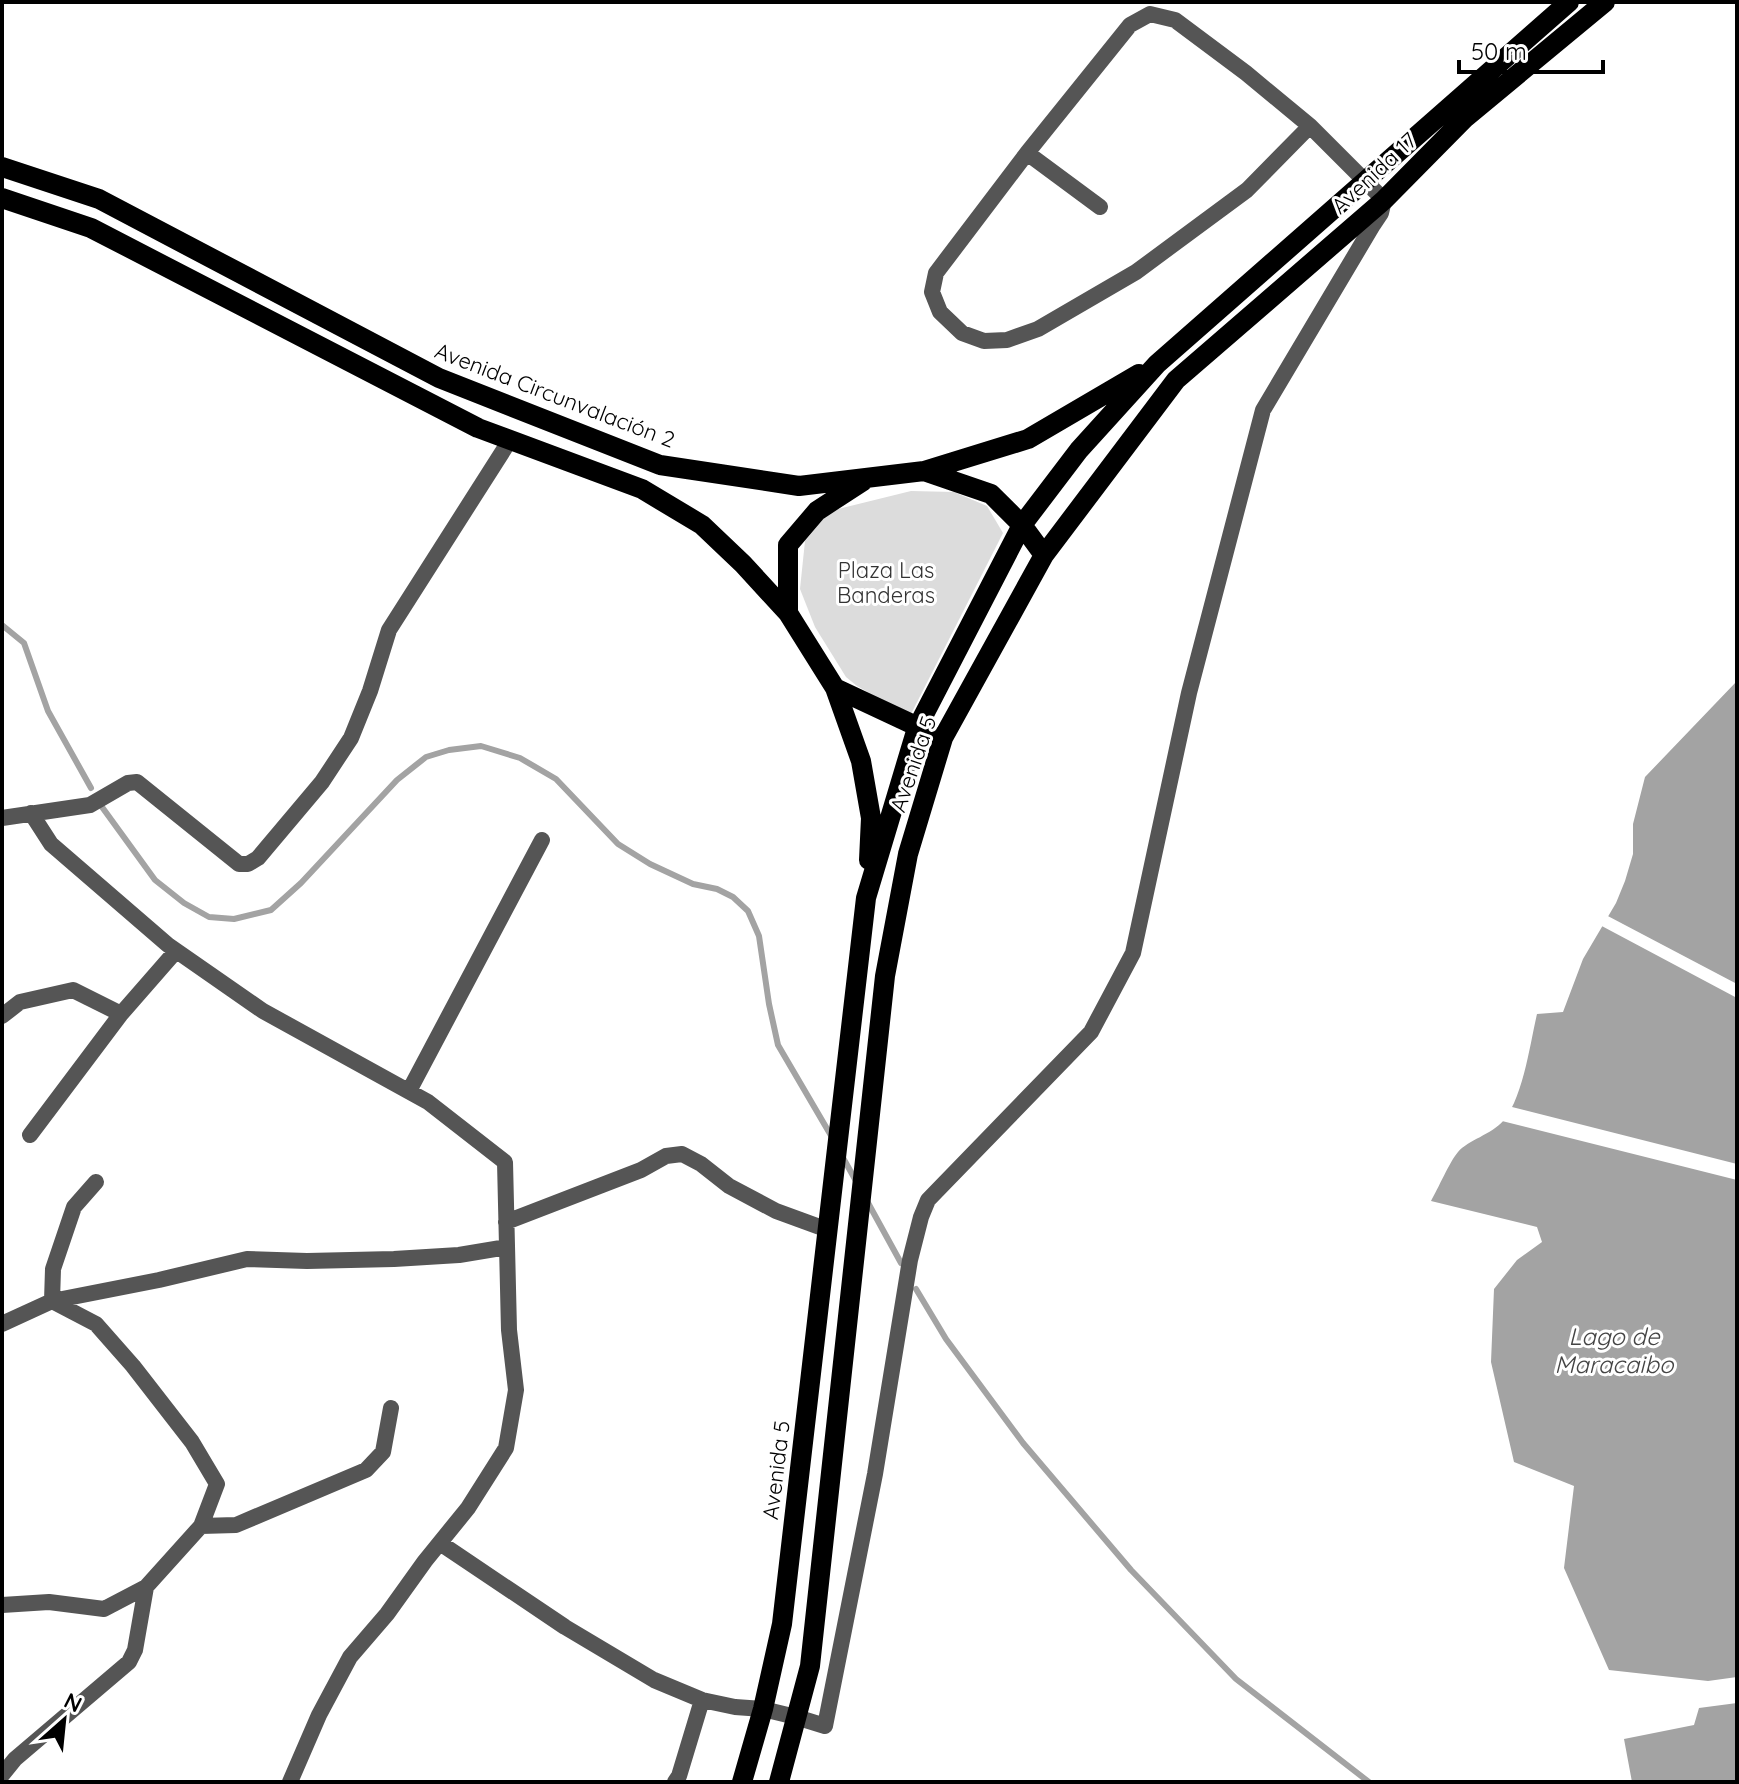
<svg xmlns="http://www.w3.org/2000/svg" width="1739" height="1784" viewBox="0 0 1739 1784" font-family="Quicksand,sans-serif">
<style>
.green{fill:#dcdcdc}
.water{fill:#a3a3a3}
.pier{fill:#fff}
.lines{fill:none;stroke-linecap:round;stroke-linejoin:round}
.stream{stroke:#a3a3a3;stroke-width:6}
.minor{stroke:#555;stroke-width:16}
.primary{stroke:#000;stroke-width:20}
.labels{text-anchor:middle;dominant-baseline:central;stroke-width:6;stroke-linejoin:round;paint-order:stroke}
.street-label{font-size:22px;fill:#000;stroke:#fff}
.park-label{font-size:22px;fill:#333;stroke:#fff}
.water-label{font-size:24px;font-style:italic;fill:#444;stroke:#fff}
</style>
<rect width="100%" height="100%" fill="#fff"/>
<!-- green -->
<path class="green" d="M 911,491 L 954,492 L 987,506 L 1003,533 L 911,714 L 896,708 L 857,686 L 846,677 L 815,627 L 800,589 L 805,541 L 830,511 Z"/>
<!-- water -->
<path class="water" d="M 1737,681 L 1737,1677 L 1708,1681 L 1609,1670 L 1564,1568 L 1574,1486 L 1514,1462 L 1491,1362 L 1494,1289 L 1517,1260 L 1542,1242 L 1537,1227 L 1431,1201 C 1438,1189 1450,1161 1458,1152 C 1468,1140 1491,1135 1504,1120 C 1523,1097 1530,1044 1537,1014 L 1563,1012 L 1583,959 L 1616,903 L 1625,881 L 1633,854 L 1633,824 L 1645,777 Z
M 1737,1703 L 1737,1782 L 1632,1782 L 1624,1739 L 1694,1725 L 1699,1708 Z"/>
<!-- pier -->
<path class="pier" d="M 1604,914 L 1737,984 L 1737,998 L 1598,924 Z
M 1508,1106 L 1737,1164 L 1737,1180 L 1498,1120 Z"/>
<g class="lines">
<!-- stream -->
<path class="stream" d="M 2,625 L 24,643 L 48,711 L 91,788
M 102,807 L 155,880 L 184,903 L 209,917 L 234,919 L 271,910 L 301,883 L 397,780 L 426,757 L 449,750 L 481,746 L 520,758 L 556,779 L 618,844 L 650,864 L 693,884 L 717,889 L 733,897 L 748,911 L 759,936 L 769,1004 L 778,1045 L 833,1139
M 842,1156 L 856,1181
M 867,1201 L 901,1263
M 916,1289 L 946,1339 L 1023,1443 L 1131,1570 L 1236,1679 L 1369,1782"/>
<!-- minor -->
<path class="minor" d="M 1027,153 L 1100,207
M 31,813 L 51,844 L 168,945 L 263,1011 L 428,1102 L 505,1162 L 509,1330 L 516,1390 L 506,1448 L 468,1508 L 425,1561 L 387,1614 L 350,1657 L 319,1715 L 290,1782
M 2,818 L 90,805 L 128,783 L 137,782 L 239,864 L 248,864 L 258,858 L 322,782 L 351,738 L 370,691 L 389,630 L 510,440
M 2,1016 L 20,1002 L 73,990 L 121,1014 L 176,951
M 409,1091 L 542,840
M 30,1135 L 121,1014
M 506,1222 L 641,1170 L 666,1156 L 682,1154 L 701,1164 L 729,1186 L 776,1211 L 828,1230
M 2,1324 L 52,1301 L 159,1280 L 247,1259 L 307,1261 L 394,1259 L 459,1255 L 507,1247
M 201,1526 L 236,1525 L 366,1470 L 383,1452 L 391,1408
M 440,1543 L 565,1627 L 654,1680 L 702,1700 L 735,1707 L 763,1709 L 796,1717 L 825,1726 L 875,1474 L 910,1260 L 921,1217 L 928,1200 L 1091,1032 L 1133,953 L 1189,693 L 1263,410 L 1373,225 L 1381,213 L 1384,200 L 1310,126 L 1246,73 L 1175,20 L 1150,14 L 1130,25 L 1027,153 L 936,273 L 932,292 L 940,312 L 962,333 L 984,341 L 1007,340 L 1038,329 L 1136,272 L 1247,190 L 1310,126
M 2,1605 L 49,1602 L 104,1609 L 146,1587 L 201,1526 L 217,1484 L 192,1442 L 133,1366 L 96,1324 L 52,1301 L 53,1269 L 74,1207 L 96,1182
M 2,1775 L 15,1759 L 129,1662 L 135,1650 L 146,1587
M 675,1782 L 679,1776 L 702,1700"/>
<!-- primary -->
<path class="primary" d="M 2,167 L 99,199 L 439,378 L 660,465 L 799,486 L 924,471 L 1028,439 L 1139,374
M 2,198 L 91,228 L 478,428 L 642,489 L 702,525 L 743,564 L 788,613 L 835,688 L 861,761 L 871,818 L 869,860
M 924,471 L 991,494 L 1022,525 L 1044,555
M 788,613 L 788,545 L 817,511 L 863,481
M 835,688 L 929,732
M 742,1782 L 763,1709 L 782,1624 L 866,898 L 917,728 L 1022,525 L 1079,450 L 1157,364 L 1569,2
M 779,1782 L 810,1666 L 885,976 L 908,854 L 943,738 L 1044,555 L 1176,380 L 1384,200 L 1465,118 L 1605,2"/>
</g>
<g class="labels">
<!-- street labels -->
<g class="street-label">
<text transform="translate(1374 173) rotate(-43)">Avenida 17</text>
<text transform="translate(555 395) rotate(21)">Avenida Circunvalación 2</text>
<text transform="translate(913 764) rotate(-71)">Avenida 5</text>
<text transform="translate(776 1470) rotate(-83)">Avenida 5</text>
</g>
<!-- park labels -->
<g class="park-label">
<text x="886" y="570">Plaza Las<tspan x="886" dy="25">Banderas</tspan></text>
</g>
<!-- water labels -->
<g class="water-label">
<text x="1614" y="1336">Lago de<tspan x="1614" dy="28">Maracaibo</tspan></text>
</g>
</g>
<!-- border -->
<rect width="1739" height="1784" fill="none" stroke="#000000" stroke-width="8"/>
<!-- north arrow -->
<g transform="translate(64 1720) rotate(27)" stroke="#ffffff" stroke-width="6" paint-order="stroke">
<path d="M0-6L14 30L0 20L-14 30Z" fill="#000000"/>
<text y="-12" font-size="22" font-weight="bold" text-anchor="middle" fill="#000000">N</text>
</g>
<!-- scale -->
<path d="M1459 60v12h144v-12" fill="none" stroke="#000000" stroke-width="4"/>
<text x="1471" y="60" font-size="24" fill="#000000" stroke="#ffffff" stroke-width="6" paint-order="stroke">50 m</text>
</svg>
